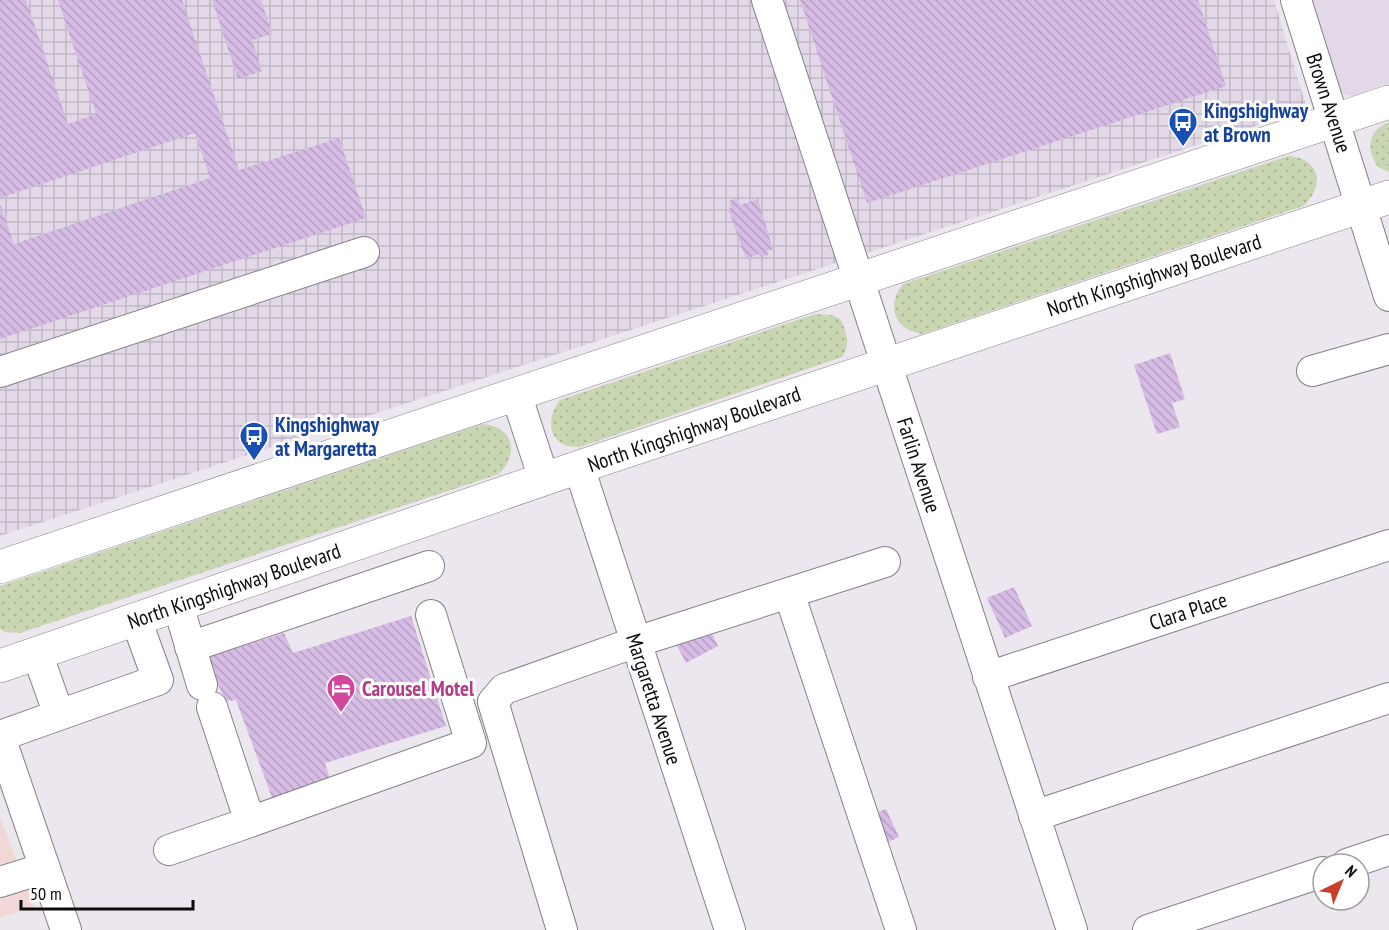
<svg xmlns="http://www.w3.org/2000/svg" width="1389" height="930" viewBox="0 0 1389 930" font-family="'PT Sans Narrow',sans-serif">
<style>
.commercial{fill:#f2d7d7}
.industrial{fill:url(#industrial-grid)}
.built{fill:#e2d8e7}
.green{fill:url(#green-dots)}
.building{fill:url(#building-back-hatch)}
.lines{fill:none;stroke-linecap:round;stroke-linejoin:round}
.minor-casing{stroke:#858088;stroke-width:32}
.major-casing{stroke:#858088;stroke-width:34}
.minor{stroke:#fff;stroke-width:30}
.major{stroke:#fff;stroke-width:33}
.labels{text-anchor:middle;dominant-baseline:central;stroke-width:6;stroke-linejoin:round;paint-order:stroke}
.street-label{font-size:21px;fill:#0c0b0d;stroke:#fff}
.transit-label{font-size:21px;font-weight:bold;fill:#164399;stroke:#fff;text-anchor:start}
.hotel-label{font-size:21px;font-weight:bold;fill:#b23c85;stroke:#fff;text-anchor:start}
</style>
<defs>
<pattern id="industrial-grid" width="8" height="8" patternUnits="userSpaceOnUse" patternTransform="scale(1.5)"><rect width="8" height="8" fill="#e2d8e7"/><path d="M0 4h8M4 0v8" fill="none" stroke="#c1b8c5"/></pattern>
<pattern id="green-dots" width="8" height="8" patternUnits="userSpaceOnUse" patternTransform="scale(1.5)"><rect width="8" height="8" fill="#c8d7b2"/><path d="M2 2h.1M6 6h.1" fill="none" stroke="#abb798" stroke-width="1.8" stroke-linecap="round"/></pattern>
<pattern id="building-back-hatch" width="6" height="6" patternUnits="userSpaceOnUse" patternTransform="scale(1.5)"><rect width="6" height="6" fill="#d6bce4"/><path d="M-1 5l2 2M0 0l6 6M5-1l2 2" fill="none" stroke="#b6a0c2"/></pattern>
</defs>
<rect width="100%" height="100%" fill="#ece6ef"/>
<!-- commercial -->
<path class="commercial" d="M 0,817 L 34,907 L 0,918 Z"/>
<!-- industrial -->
<path class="industrial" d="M 0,0 L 1274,0 L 1307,109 L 0,536 Z"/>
<!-- built -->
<path class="built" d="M 1308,0 L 1389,0 L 1389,84 L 1353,96 L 1344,94 L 1335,85 Z"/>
<!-- green -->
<path class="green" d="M 1389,122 L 1389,172 L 1378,167 C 1366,149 1367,131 1389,122 Z
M 1288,156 C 1320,158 1326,186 1303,206 L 922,334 C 894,330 886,305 903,284 Z
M 815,314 L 832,315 L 840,319 C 847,332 851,344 842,357 L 583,446 C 552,452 542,422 560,400 Z
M 482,424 C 513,426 520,453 499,474 L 20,633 L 5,632 L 0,629 L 0,586 Z"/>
<!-- building -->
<path class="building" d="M 0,0 L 26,0 L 68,124 L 96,114 L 58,0 L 182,0 L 239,170 L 339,138 L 366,218 L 0,339 L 0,204 L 14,244 L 210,178 L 195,133 L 0,198 Z
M 212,0 L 261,0 L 272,34 L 252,40 L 262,71 L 238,79 Z
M 800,0 L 1198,0 L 1226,86 L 867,203 Z
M 738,198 L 740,205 L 758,199 L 773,249 L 767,251 L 768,255 L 761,257 L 759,254 L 746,259 L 728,209 L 731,208 L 729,201 Z
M 1170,353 L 1185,399 L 1172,403 L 1180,427 L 1157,434 L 1134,365 Z
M 1014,587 L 1032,626 L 1005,638 L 987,598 Z
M 411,616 L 446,726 L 325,763 L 332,786 L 274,803 L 236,700 L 226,701 L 205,658 L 284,633 L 293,653 Z
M 707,623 L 718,646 L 686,663 L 674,640 Z
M 886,809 L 899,837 L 884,844 L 871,815 Z"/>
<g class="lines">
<!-- minor casing -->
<g class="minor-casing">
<path id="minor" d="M 767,0 L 1072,930
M 1296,0 L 1389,296
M 1312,371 L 1389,349
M 0,372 L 364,252
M 516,394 L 544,479
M 579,467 L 730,930
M 789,593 L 901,930
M 178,605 L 202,685
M 190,647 L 429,566
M 37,653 L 59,715 L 158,680 L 136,619
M 988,677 L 1389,545
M 212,707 L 250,822 L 471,743 L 431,615
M 0,736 L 59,715
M 0,737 L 66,930
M 1034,816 L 1389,698
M 169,850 L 250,822
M 1347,864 L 1389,850
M 0,882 L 45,868
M 562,930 L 493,702 L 504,689 L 636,642 L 885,562
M 1148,930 L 1323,872"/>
</g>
<!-- major casing -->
<g class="major-casing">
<path id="major" d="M 0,567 L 1389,102
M 0,666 L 579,467 L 1389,197"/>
</g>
<!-- minor -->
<use href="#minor" class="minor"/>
<!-- major -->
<use href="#major" class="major"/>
</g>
<!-- icons -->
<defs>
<g id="bus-pin" transform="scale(1.5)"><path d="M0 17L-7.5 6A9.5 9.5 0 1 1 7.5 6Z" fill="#1a4fb4" stroke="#fff"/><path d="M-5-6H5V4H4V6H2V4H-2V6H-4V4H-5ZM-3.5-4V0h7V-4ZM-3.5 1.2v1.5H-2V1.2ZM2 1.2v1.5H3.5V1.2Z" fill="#fff"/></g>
<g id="hotel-pin" transform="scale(1.5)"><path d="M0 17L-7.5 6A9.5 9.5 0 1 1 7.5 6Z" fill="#d1479c" stroke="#fff"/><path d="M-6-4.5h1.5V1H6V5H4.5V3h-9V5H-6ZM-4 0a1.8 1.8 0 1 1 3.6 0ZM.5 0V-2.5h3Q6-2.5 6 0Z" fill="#fff"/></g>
</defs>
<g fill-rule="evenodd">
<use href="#bus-pin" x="1183" y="122"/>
<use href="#bus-pin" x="254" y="436"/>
<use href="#hotel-pin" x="341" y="688"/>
</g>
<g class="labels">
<!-- street labels -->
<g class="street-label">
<text transform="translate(1329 103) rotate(72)">Brown Avenue</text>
<text transform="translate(1154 275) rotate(-18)">North Kingshighway Boulevard</text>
<text transform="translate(694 429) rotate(-19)">North Kingshighway Boulevard</text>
<text transform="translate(919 465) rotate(72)">Farlin Avenue</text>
<text transform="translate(234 586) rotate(-19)">North Kingshighway Boulevard</text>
<text transform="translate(1188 611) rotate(-18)">Clara Place</text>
<text transform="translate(654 699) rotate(72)">Margaretta Avenue</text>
</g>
<!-- transit labels -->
<g class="transit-label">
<text x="1204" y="110">Kingshighway<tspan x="1204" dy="24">at Brown</tspan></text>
<text x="275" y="424">Kingshighway<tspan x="275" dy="24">at Margaretta</tspan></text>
</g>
<!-- hotel labels -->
<g class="hotel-label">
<text x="362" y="688">Carousel Motel</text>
</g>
</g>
<!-- north arrow -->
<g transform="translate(1341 882) rotate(43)"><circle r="28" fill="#ffffff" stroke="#9e9d9e" stroke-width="1.5"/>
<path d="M0-4.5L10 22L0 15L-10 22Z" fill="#ca3e2c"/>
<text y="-9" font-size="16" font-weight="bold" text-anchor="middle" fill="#0c0b0d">N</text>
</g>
<!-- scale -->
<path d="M21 900v9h172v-9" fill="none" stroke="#0c0b0d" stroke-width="3"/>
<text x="30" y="900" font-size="18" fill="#0c0b0d" stroke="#ffffff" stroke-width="4.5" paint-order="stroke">50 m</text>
</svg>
